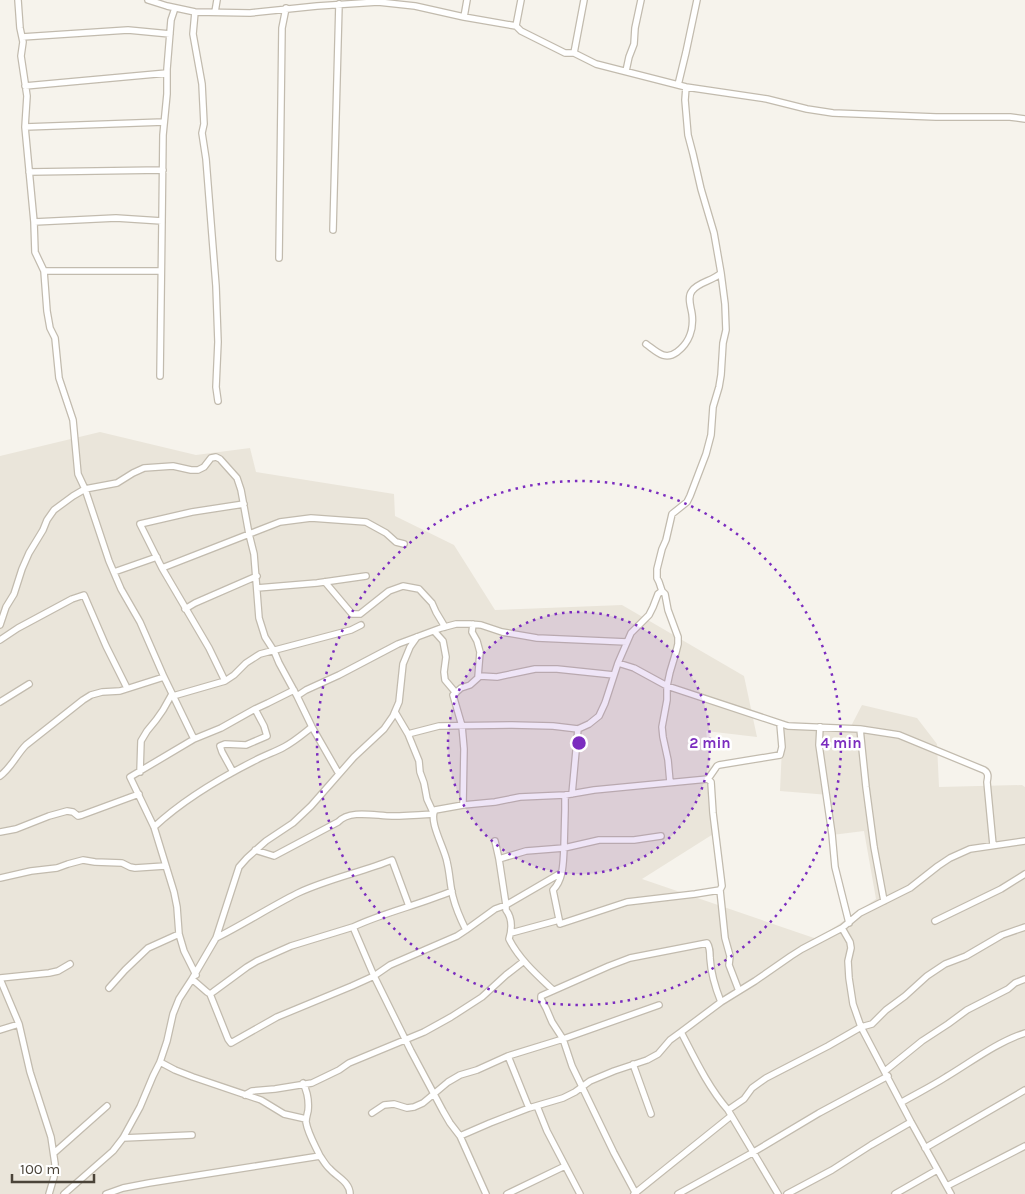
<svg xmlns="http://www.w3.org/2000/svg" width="1025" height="1194" viewBox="0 0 1025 1194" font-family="Karla,sans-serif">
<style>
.residential{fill:#eae5da}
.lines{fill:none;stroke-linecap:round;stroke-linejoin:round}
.minor-casing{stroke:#c2bbae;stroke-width:8}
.minor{stroke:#fff;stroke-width:5.5}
.ring{fill:none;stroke:#7b2cbf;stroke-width:2.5;stroke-dasharray:2.5 5}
.centre{fill:#7b2cbf;stroke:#fff;stroke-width:2.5}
.ring-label{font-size:15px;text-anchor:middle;font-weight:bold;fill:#7b2cbf;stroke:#fff;stroke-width:5;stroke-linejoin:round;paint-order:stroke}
</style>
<rect width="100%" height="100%" fill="#f6f3ec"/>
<!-- residential -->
<path class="residential" d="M 100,432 L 196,455 L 250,448 L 256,472 L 394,494 L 395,516 L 454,545 L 495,610 L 622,605 L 744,676 L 757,737 L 706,731 L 718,831 L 642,879 L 817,939 L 876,899 L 864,831 L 832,835 L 829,795 L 780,791 L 783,725 L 849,730 L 862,705 L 917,718 L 937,744 L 939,787 L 1022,785 L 1025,787 L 1025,1194 L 0,1194 L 0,456 Z"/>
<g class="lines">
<!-- minor casing -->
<g class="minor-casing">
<path id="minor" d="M 18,0 L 20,28 L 23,42 L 21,56 L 27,96 L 25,127 L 34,222 L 35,252 L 44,271 L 47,311 L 50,328 L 55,338 L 59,378 L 73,420 L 78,474 L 85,489 L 109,561 L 121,589 L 140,622 L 164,677 L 194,739
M 148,0 L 167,6 L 195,12 L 250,13 L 317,6 L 378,2 L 415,6 L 464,17 L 516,26 L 521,31 L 565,53 L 574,53 L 596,64 L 686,87 L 767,99 L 807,109 L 833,113 L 936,117 L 1010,117 L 1025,119
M 195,12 L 193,34 L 202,84 L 204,124 L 202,133 L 206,159 L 216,286 L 218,342 L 216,387 L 218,401
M 215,12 L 217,0
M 464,17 L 467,0
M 516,26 L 521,0
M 22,37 L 128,30 L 170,34
M 574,53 L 584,0
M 626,71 L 629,57 L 634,44 L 635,28 L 641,0
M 678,85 L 686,52 L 697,0
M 25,86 L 167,73
M 25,127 L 164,122
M 29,172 L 163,170
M 34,222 L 116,218 L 162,221 L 163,135 L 167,94 L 167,69 L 171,20 L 175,8
M 333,230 L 339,4
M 279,258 L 282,28 L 286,8
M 44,271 L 161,271
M 646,344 C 657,352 665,361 677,352 C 689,343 694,329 692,314 C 691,307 687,297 692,291 C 698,282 713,281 721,273 L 714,233 L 701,189 L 693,154 L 688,135 L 685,100 L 686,87
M 160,376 L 162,221
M 244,504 L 192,512 L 140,524 L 162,568 L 280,522 L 311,518 L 366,522 L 386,533 L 396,542 L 404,544
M 162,568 L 209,648 L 225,681
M 114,572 L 157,557
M 325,582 L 352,614 L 360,614 L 389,591 L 403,586 L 419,589 L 432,603 L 436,612 L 445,627
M 257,588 L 317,583 L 366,576
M 185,609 L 195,603 L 257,576
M 473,624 L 472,632 L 477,641 L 480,652 L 478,677 L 480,676
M 0,625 L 6,607 L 14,594 L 22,569 L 29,553 L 43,530 L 47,520 L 54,510 L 73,496 L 85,489 L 117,483 L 133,473 L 144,468 L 173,466 L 191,470 L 198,470 L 204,467 L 211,458 L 216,457 L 220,459 L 237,478 L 241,490 L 249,534 L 254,554 L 259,618 L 265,637 L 274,651 L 279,663 L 297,696 L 312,727 L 339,774
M 434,631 L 443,641 L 446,657 L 444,672 L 445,680 L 456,693
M 0,640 L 18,628 L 72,599 L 84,595 L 106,646 L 127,688
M 618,663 L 634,668 L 667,686 L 782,724 L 788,726 L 860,729 L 899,735 L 984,770 C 989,773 988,777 987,782 L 993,845
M 173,696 L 225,681 L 234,675 L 246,663 L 260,654 L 351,630 L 361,625
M 297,696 L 306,690 L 339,675 L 398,644 L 441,628 L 456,624 L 470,624 L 481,625 L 502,632 L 537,638 L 627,642
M 0,702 L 29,684
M 395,712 L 408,734 L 439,726 L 512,725 L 553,726 L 578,729
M 820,727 L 819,745 L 832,834 L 835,867 L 849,923
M 860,729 L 866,787 L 874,847 L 884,901
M 408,734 L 419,761 L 420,772 L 424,783 L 427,799 L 433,812
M 140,772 L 141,741 L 147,731 L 156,720 L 163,710 L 172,694
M 233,772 L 222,752 L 220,746 L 225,744 L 246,745 L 267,736 L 264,726 L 255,709
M 0,776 C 11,768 17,754 26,745 L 83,700 L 91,695 L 102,692 L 120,691 L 164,677
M 708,779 L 717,766 L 719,765 L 780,755 L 782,747 L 780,724
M 670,782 L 668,760 L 663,737 L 662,727 L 667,700 L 667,686 L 670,672 L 676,652 L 678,644 L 678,637 L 668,610 L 665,594 L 662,591 L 659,582 L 657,578 L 657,569 L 662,549 L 666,540 L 672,514 L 687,502 L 690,496 L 706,454 L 711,435 L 713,407 L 719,387 L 721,375 L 723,343 L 726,330 L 725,304 L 721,273
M 572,794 L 578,729 L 589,724 L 599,716 L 605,703 L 618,663 L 631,633 L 649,615 L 653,607 L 658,594 L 662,591
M 463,805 L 464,749 L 462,726 L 453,695 L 461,688 L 470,685 L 480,676 L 497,677 L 535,669 L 557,669 L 614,675
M 154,827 C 182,801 222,777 256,760 C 265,755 275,752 284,747 C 294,742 303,734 312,727
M 0,832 L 16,829 L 49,816 L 67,811 L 73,812 L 78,816 L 82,815 L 139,794
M 661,836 L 634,840 L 599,840 L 564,848 C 563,862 564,879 553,890 L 560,924 L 627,902 L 695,894 L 720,890
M 495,841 L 499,859 L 506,905 L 506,910 C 513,919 512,929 509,939 C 519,959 537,975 553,990
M 255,850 L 274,856 L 338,822 C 350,809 376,816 392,816 C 406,816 419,815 433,814
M 499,859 L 526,851 L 564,848 L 565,810 L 565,795
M 0,878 L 31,871 L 57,868 L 68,864 L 83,860 L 95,862 L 122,863 L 130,867 L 135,868 L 165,866
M 935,921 L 1001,889 L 1025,874
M 353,927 C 385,912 419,905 452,891
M 842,928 L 850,942 L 851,948 L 848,961 L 849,978 L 853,1004 L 861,1027 L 911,1122 L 951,1194
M 466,930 C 461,920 456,909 453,897 C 450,886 450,874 447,862 C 445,849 428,821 435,810 L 463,805 L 495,802 L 520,797 L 565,795 L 594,790 L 708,779 L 711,782 L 713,813 L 722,886 L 720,890 L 725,938 L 730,956 L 729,965 L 739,991
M 511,933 L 559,920
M 216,938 C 244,924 270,907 298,893 C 328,879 362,872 392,860 L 409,906
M 196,975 L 184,951 L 179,934 L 177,907 L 174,892 L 154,827 L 130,777 L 194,739 L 221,728 L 255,709 L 268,703 L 294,690
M 0,978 L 49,973 L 58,971 L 70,964
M 0,979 L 19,1024 L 30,1072 L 51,1137 L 55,1164 L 54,1177 L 49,1194
M 192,979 L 216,938 L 239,867 L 247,858 L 266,841 L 293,823 L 311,806 L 354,757 L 384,729 L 393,716 L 399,702 L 403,664 L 410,647 L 417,637
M 109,988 L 125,970 L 148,948 L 179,934
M 210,994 L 228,1039 L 231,1043 L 277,1017 L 352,986 L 374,976 L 390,965 L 457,936 L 466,930 L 495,909 L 506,905 L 561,873
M 0,1030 L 19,1024
M 681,1032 L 721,1002 L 755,981 L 791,956 L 802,949 L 842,928 L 860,913 L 910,888 L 938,866 L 950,858 L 970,849 L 1025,841
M 508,1056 L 529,1108
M 160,1062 L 175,1070 L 193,1077 L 261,1100 L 284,1114 L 306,1119
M 633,1064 L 651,1114
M 885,1071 L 922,1041 L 948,1024 L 967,1010 L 1008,989 L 1015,983 L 1025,979
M 303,1083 C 307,1091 309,1102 308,1111 C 307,1115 306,1118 306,1122 C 308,1134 315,1145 320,1156
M 245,1095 L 252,1091 L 275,1089 L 312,1083 L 339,1070 L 349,1063 L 424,1032 L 451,1017 L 482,997 L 506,975 L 524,961
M 902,1102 C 916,1094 932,1086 946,1077 C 971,1062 997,1042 1025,1033
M 537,1106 L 547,1131 L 580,1194
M 728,1110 L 744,1099 L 752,1088 L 766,1078 L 828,1046 L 861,1027 L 872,1024 L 886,1010 L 905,996 L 927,976 L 945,964 L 966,956 L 1002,935 L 1025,927
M 372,1113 L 384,1105 L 394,1104 L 407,1108 L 414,1107 L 423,1103 L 448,1082 L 460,1075 L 477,1070 L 508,1056 L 563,1039 L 659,1005
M 460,1136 L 490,1123 L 529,1108 L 563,1098 L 575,1092 L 590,1081 L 614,1071 L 647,1060 L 658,1054 L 670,1040 L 681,1032 C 695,1059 708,1087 728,1110 L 778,1194
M 123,1138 L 192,1135
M 925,1148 L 1025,1090
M 54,1153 L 107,1106
M 947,1186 L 1025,1146
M 64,1194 L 113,1151 L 123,1138 L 140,1107 L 153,1076 L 160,1062 L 167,1041 L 173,1014 L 179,999 L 192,979 L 207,992 L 210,994 L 213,992 L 247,967 L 257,961 L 291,946 L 353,927 L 374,976 L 411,1051 L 443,1111 L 450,1123 L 460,1136 L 486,1194
M 106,1194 L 123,1188 L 149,1183 L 320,1156 C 323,1160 326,1166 330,1169 C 337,1177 350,1182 350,1194
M 507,1194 L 565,1166
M 634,1194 L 731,1116
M 636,1194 L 614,1153 L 572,1066 L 563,1039 L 552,1022 L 546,1008 L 541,999 L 541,996 L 609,966 L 630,958 L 707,943 C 710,947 710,952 710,958 C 711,974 715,987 721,1002
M 678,1194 L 752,1153 L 819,1113 L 888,1076
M 787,1194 L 832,1170 L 871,1145 L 911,1122
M 895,1194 L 937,1170"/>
</g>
<!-- minor -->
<use href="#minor" class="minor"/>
</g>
<!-- distance rings -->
<circle cx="579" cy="743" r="131" fill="#7b2cbf" fill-opacity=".12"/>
<g class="ring">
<circle cx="579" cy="743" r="131"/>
<circle cx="579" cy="743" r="262"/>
</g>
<circle cx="579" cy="743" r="8" class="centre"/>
<g class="ring-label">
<text x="710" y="748">2 min</text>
<text x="841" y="748">4 min</text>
</g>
<!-- scale -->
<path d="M12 1174v8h82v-8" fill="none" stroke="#4b4439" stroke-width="2.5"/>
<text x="20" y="1174" font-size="15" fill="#4b4439" stroke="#ffffff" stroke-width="4" paint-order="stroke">100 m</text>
</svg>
